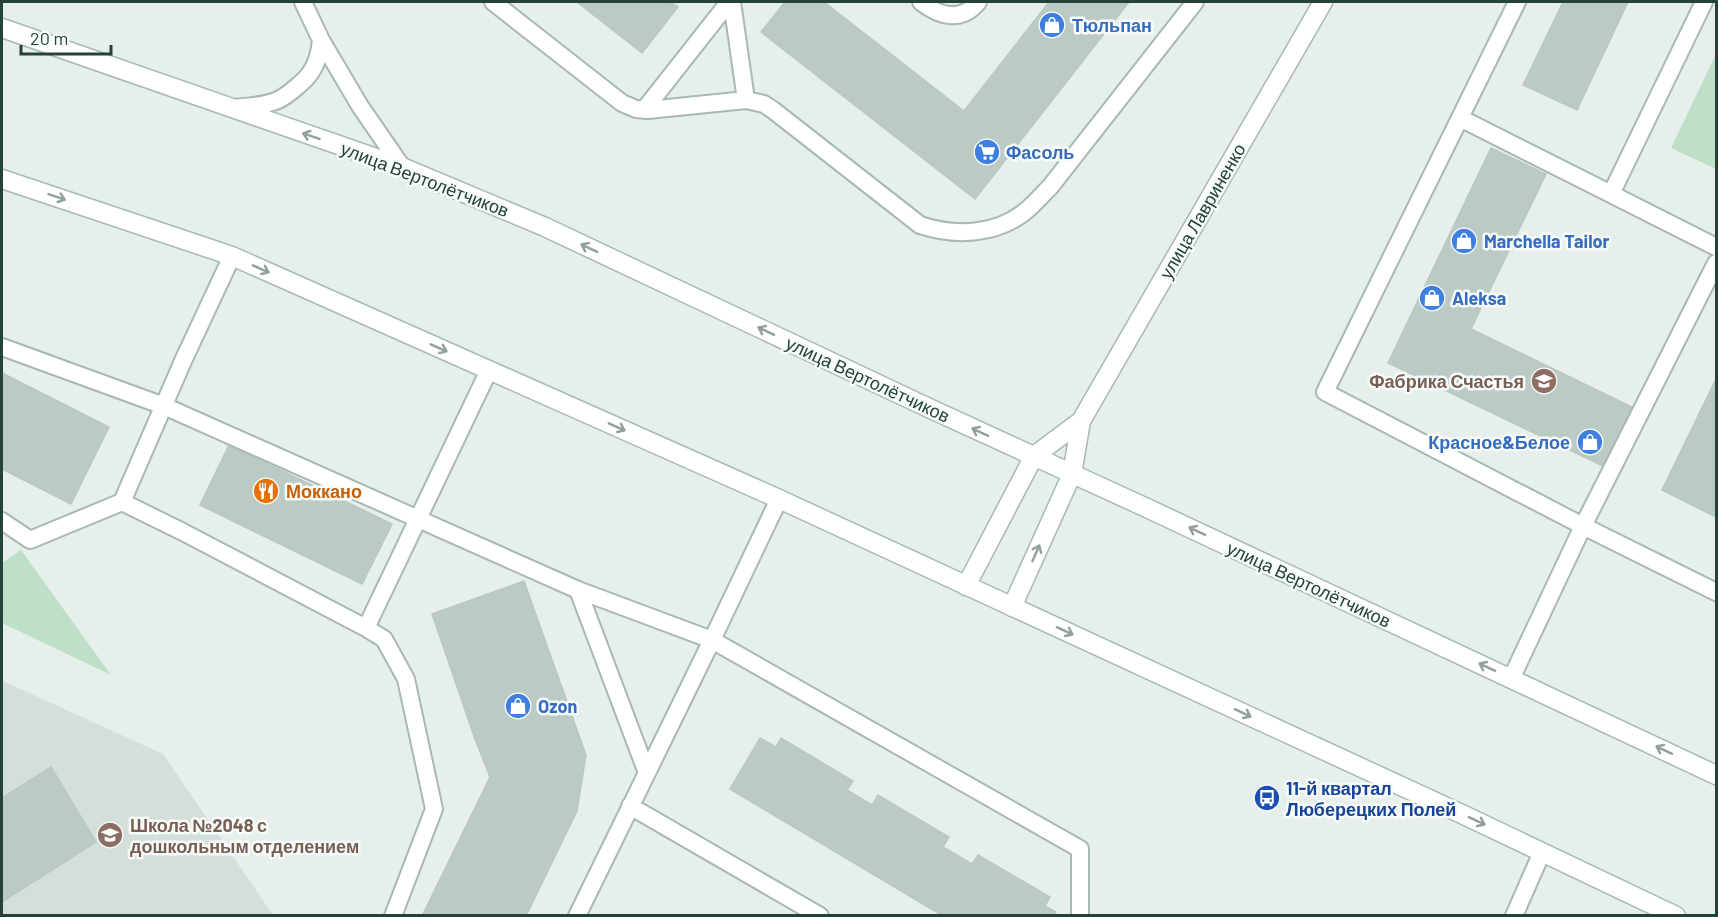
<svg xmlns="http://www.w3.org/2000/svg" width="1718" height="917" viewBox="0 0 1718 917" font-family="Barlow,sans-serif">
<style>
.built{fill:#d4dfda}
.green{fill:#bfe0c8}
.building{fill:#bbcac4;stroke:#b8c9c2;stroke-width:1.5}
.lines{fill:none;stroke-linecap:round;stroke-linejoin:round}
.lane-casing{stroke:#a8b8b2;stroke-width:20}
.street-casing{stroke:#a8b8b2;stroke-width:21}
.secondary-casing{stroke:#a4bbb3;stroke-width:21}
.lane{stroke:#fff;stroke-width:16}
.street{stroke:#fff;stroke-width:18}
.secondary{stroke:#fff;stroke-width:18}
.oneway{stroke:#92a09c}
.labels{text-anchor:middle;dominant-baseline:central;stroke-width:5;stroke-linejoin:round;paint-order:stroke}
.shop-label{font-size:18px;font-weight:bold;fill:#366cbe;stroke:#f7fbf9;text-anchor:start}
.street-label{font-size:18px;fill:#24423a;stroke:#f7fbf9}
.education-label{font-size:18px;font-weight:bold;fill:#785e54;stroke:#f7fbf9;text-anchor:end}
.food-label{font-size:18px;font-weight:bold;fill:#c56008;stroke:#f7fbf9;text-anchor:start}
.transit-label{font-size:18px;font-weight:bold;fill:#164399;stroke:#f7fbf9;text-anchor:start}
</style>
<rect width="100%" height="100%" fill="#e6efeb"/>
<!-- built -->
<path class="built" d="M 3,681 L 163,754 L 273,915 L 2,915 L 2,682 Z"/>
<!-- green -->
<path class="green" d="M 1716,54 L 1716,169 L 1671,148 Z
M 21,550 L 111,675 L 2,623 L 2,563 Z"/>
<!-- building -->
<path class="building" d="M 577,2 L 670,2 L 678,7 L 642,53 Z
M 785,2 L 824,2 L 964,111 L 1049,2 L 1129,2 L 975,199 L 761,32 Z
M 1563,2 L 1628,2 L 1577,110 L 1523,85 Z
M 1491,148 L 1546,174 L 1471,329 L 1634,408 L 1605,467 L 1388,363 Z
M 2,373 L 109,427 L 71,504 L 2,469 Z
M 1716,379 L 1716,517 L 1662,490 Z
M 229,445 L 392,524 L 362,584 L 200,505 Z
M 524,581 L 586,755 L 577,811 L 526,916 L 422,916 L 490,777 L 475,739 L 432,614 Z
M 760,738 L 776,747 L 781,738 L 853,781 L 847,790 L 872,805 L 878,795 L 949,837 L 943,847 L 972,864 L 978,855 L 1050,897 L 1045,906 L 1056,912 L 1054,916 L 943,916 L 730,789 Z
M 51,767 L 96,842 L 2,902 L 2,798 Z"/>
<g class="lines">
<!-- lane casing -->
<g class="lane-casing">
<path id="lane" d="M 303,2 L 321,40 L 360,106 L 402,167
M 493,2 L 622,103 L 636,109 L 648,110 L 746,100 L 764,104 L 773,110 L 920,225 C 956,237 997,235 1027,210 C 1035,203 1043,194 1050,187 L 1195,2
M 732,2 L 746,100
M 921,2 C 939,16 961,23 978,2
M 1517,2 L 1325,392 L 1583,526 L 1716,263
M 1704,2 L 1611,194 L 1716,247
M 232,108 C 247,107 264,106 278,100 C 287,96 306,80 311,72 C 317,63 320,51 321,40
M 644,110 L 729,2
M 1460,118 L 1619,198
M 2,347 L 164,406 L 578,590 L 647,773
M 122,502 L 181,531 L 366,628 L 384,639 L 406,679 L 434,809 L 393,916
M 2,521 L 30,540 L 122,502 L 183,361 L 232,256
M 578,590 L 712,640 L 779,499
M 366,628 L 489,370
M 1511,679 L 1583,526 L 1716,592
M 630,806 L 820,916
M 577,916 L 712,640 L 1080,849 L 1080,916
M 1514,916 L 1542,852"/>
</g>
<!-- street casing -->
<g class="street-casing">
<path id="street" d="M 966,586 L 1034,456 L 1081,421
M 1012,607 L 1072,474 L 1081,421 L 1323,2"/>
</g>
<!-- secondary casing -->
<g class="secondary-casing">
<path id="secondary" d="M 2,28 L 402,167 L 545,227 L 931,409 L 1149,509 L 1716,775
M 2,179 L 232,256 L 779,499 L 1466,816 L 1676,916"/>
</g>
<!-- lane -->
<use href="#lane" class="lane"/>
<!-- street -->
<use href="#street" class="street"/>
<!-- secondary -->
<use href="#secondary" class="secondary"/>
</g>
<!-- one-way arrows -->
<defs><path id="oneway-shaft" d="M-6 0H5M1.5-3L5.5 0L1.5 3" fill="none" stroke-width="1.6" stroke-linecap="round" stroke-linejoin="round" transform="scale(1.5)"/></defs>
<g class="oneway">
<use href="#oneway-shaft" transform="translate(311 136) rotate(-161)"/>
<use href="#oneway-shaft" transform="translate(57 197) rotate(19)"/>
<use href="#oneway-shaft" transform="translate(589 248) rotate(-155)"/>
<use href="#oneway-shaft" transform="translate(261 269) rotate(24)"/>
<use href="#oneway-shaft" transform="translate(766 331) rotate(-155)"/>
<use href="#oneway-shaft" transform="translate(439 348) rotate(24)"/>
<use href="#oneway-shaft" transform="translate(617 427) rotate(24)"/>
<use href="#oneway-shaft" transform="translate(980 432) rotate(-155)"/>
<use href="#oneway-shaft" transform="translate(1197 531) rotate(-155)"/>
<use href="#oneway-shaft" transform="translate(1036 553) rotate(-66)"/>
<use href="#oneway-shaft" transform="translate(1065 631) rotate(25)"/>
<use href="#oneway-shaft" transform="translate(1487 667) rotate(-155)"/>
<use href="#oneway-shaft" transform="translate(1243 713) rotate(25)"/>
<use href="#oneway-shaft" transform="translate(1664 750) rotate(-155)"/>
<use href="#oneway-shaft" transform="translate(1477 821) rotate(25)"/>
</g>
<!-- icons -->
<defs>
<g id="shop-disc" transform="scale(1.35)"><circle r="9.5" fill="#3f7fe0" stroke="#f7fbf9"/><path d="M-5-2.5h2.3a2.7 3.5 0 0 1 5.4 0H5L5.5 6h-11ZM-1.5-2.5h3a1.5 2.3 0 0 0-3 0Z" fill="#fff"/></g>
<g id="supermarket-disc" transform="scale(1.35)"><circle r="9.5" fill="#3f7fe0" stroke="#f7fbf9"/><path d="M-6-5.5h2.5l.6 2H6L4.5 2H-2.5L-4.4-4H-6ZM-1.5 3.2a1.3 1.3 0 1 0 .1 0ZM3 3.2a1.3 1.3 0 1 0 .1 0Z" fill="#fff"/></g>
<g id="school-disc" transform="scale(1.35)"><circle r="9.5" fill="#8d6e63" stroke="#f7fbf9"/><path d="M0-5L7-2L0 1L-7-2ZM-4 1L0 2.5L4 1V4Q0 6-4 4Z" fill="#fff"/></g>
<g id="restaurant-disc" transform="scale(1.35)"><circle r="9.5" fill="#e8710a" stroke="#f7fbf9"/><path d="M-5-6h1v4h1v-4h1v4h1v-4h1v5L-1.5 .5V6h-2V.5L-5-1ZM5-6V6H3V1.5H1.5Q1.5-4 5-6Z" fill="#fff"/></g>
<g id="bus-disc" transform="scale(1.35)"><circle r="9.5" fill="#1a4fb4" stroke="#f7fbf9"/><path d="M-5-6H5V4H4V6H2V4H-2V6H-4V4H-5ZM-3.5-4V0h7V-4ZM-3.5 1.2v1.5H-2V1.2ZM2 1.2v1.5H3.5V1.2Z" fill="#fff"/></g>
</defs>
<g fill-rule="evenodd">
<use href="#shop-disc" x="1052" y="25"/>
<use href="#supermarket-disc" x="987" y="152"/>
<use href="#shop-disc" x="1464" y="241"/>
<use href="#shop-disc" x="1432" y="298"/>
<use href="#school-disc" x="1544" y="381"/>
<use href="#shop-disc" x="1590" y="442"/>
<use href="#restaurant-disc" x="266" y="491"/>
<use href="#shop-disc" x="518" y="706"/>
<use href="#bus-disc" x="1267" y="798"/>
<use href="#school-disc" x="110" y="835"/>
</g>
<g class="labels">
<!-- shop labels -->
<g class="shop-label">
<text x="1072" y="25">Тюльпан</text>
<text x="1006" y="152">Фасоль</text>
<text x="1484" y="241">Marchella Tailor</text>
<text x="1452" y="298">Aleksa</text>
<text x="1570" y="442" text-anchor="end">Красное&amp;Белое</text>
<text x="538" y="706">Ozon</text>
</g>
<!-- street labels -->
<g class="street-label">
<text transform="translate(425 179) rotate(21)">улица Вертолётчиков</text>
<text transform="translate(1202 211) rotate(-60)">улица Лавриненко</text>
<text transform="translate(868 379) rotate(25)">улица Вертолётчиков</text>
<text transform="translate(1309 584) rotate(25)">улица Вертолётчиков</text>
</g>
<!-- education labels -->
<g class="education-label">
<text x="1524" y="381">Фабрика Счастья</text>
<text x="130" y="825" text-anchor="start">Школа №2048 с<tspan x="130" dy="21">дошкольным отделением</tspan></text>
</g>
<!-- food labels -->
<g class="food-label">
<text x="286" y="491">Моккано</text>
</g>
<!-- transit labels -->
<g class="transit-label">
<text x="1286" y="788">11-й квартал<tspan x="1286" dy="21">Люберецких Полей</tspan></text>
</g>
</g>
<!-- border -->
<rect width="1718" height="917" fill="none" stroke="#24423a" stroke-width="6"/>
<!-- scale -->
<path d="M21 45v9h90v-9" fill="none" stroke="#24423a" stroke-width="3"/>
<text x="30" y="45" font-size="18" fill="#24423a" stroke="#f7fbf9" stroke-width="4.5" paint-order="stroke">20 m</text>
</svg>
